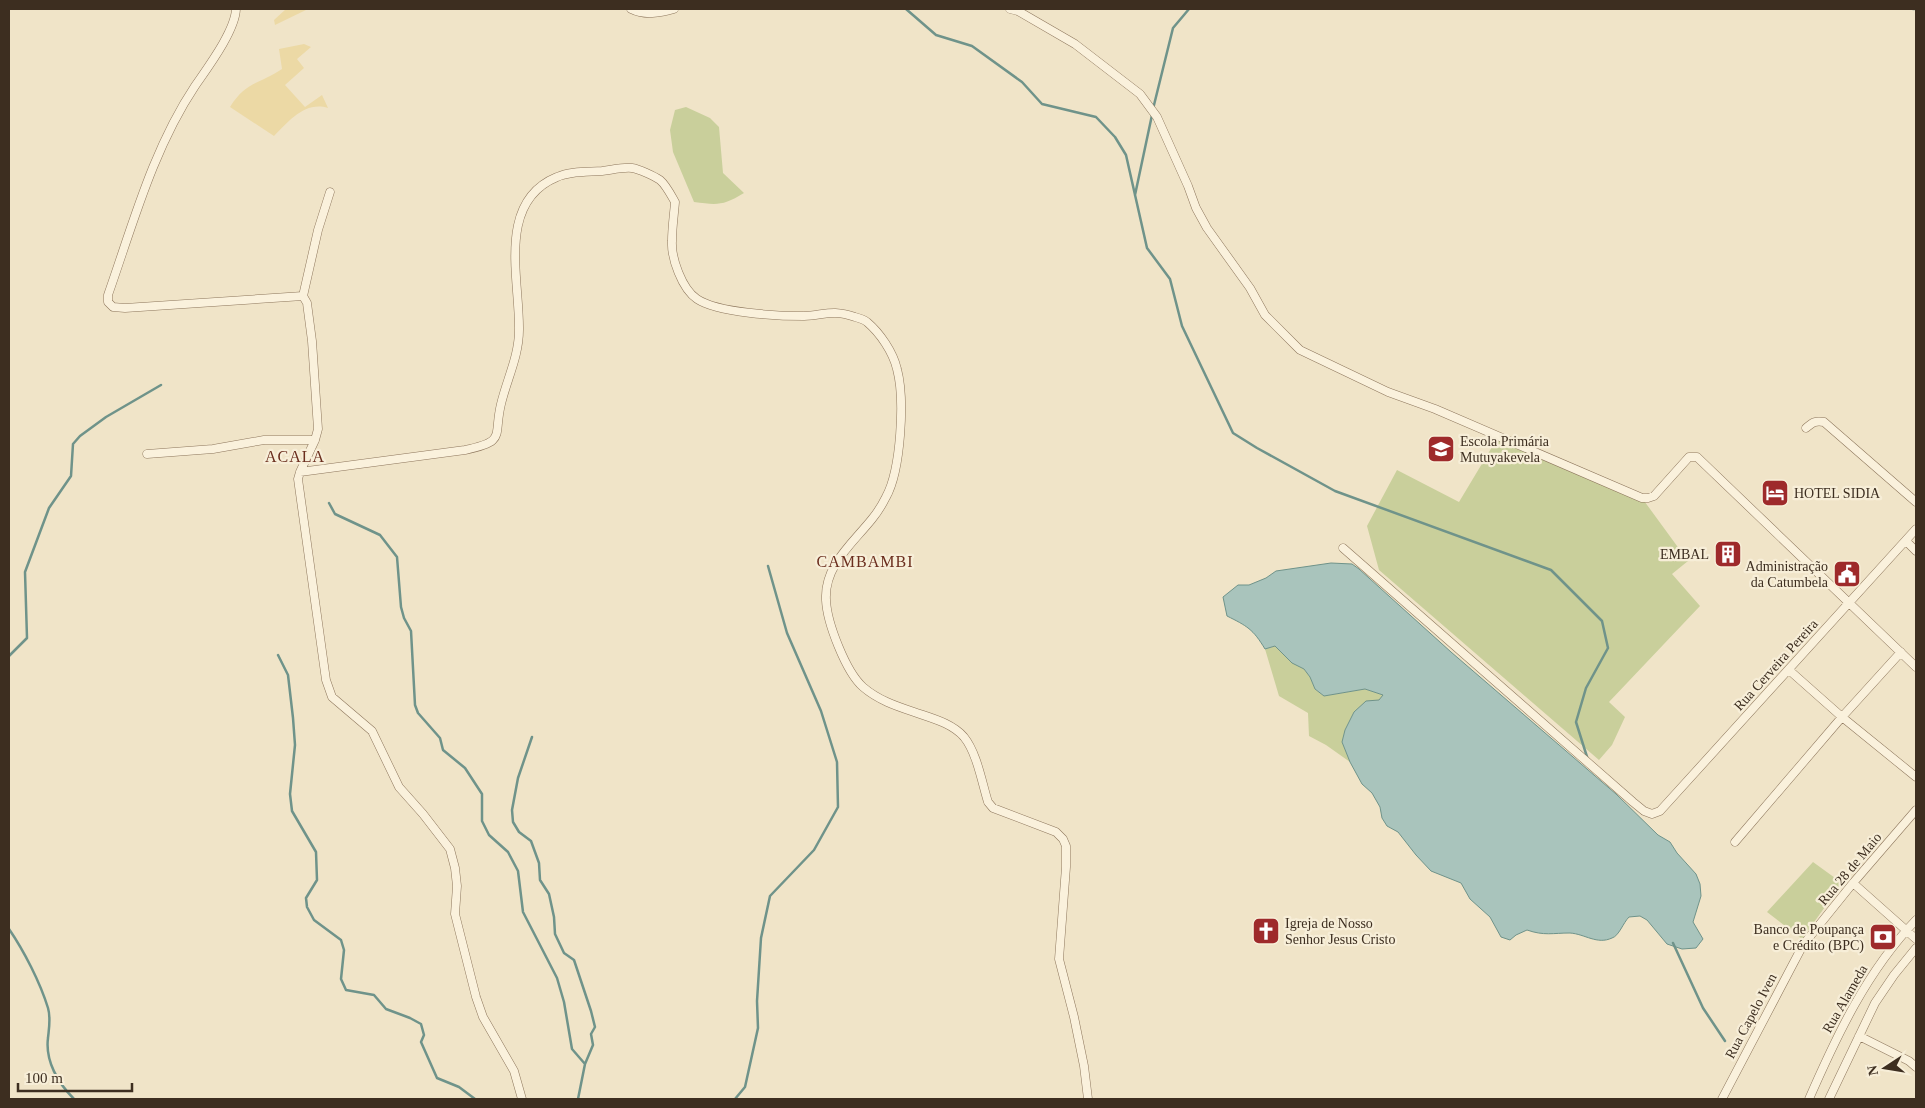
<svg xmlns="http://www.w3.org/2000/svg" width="1925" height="1108" viewBox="0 0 1925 1108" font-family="Georgia,serif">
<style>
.green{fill:#c9cf9b}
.sand{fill:#ecd9a5}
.water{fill:#a9c4bc;stroke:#6f938a}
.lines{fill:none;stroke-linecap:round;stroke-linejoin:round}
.stream{stroke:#6f938a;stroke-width:2.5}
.street-casing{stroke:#8d765c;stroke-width:9}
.street{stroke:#faf1dc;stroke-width:8}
.labels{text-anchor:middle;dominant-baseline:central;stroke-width:4.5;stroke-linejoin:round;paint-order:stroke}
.poi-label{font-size:14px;fill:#3d2e20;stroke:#f7eed8;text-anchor:start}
.street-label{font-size:14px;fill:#3d2e20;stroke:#f7eed8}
.quarter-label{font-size:16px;letter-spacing:1px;fill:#6b2e1e;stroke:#f7eed8}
</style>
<rect width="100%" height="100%" fill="#f0e4c8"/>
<!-- green -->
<path class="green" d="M 686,107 L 710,118 L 719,127 L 723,173 L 744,193 C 723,206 717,205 694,202 L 673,152 L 670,130 L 675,110 Z
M 1498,437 L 1642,498 L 1688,561 L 1672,574 L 1700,606 L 1609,702 L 1625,717 L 1612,745 L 1599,760 L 1379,570 L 1367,526 L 1397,470 L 1459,502 Z
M 1275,646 L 1292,662 L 1304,669 L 1310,677 L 1315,689 L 1324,696 L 1365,689 L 1384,695 L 1379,700 L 1366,702 L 1354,712 L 1345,730 L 1342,742 L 1350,762 L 1326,745 L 1309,736 L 1308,713 L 1279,696 L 1265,649 Z
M 1813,862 L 1842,883 L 1802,939 L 1767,912 Z"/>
<!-- sand -->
<path class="sand" d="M 286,9 L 308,9 L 275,25 L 274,20 Z
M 304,44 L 311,47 L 297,59 L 304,68 L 285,85 L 305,107 L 322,95 L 328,108 C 305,101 289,121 274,136 L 230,107 C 246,81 260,84 282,69 L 279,49 Z"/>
<!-- water -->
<path class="water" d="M 1331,563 L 1352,564 L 1359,569 L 1451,652 L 1616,794 L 1658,835 L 1670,842 L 1677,853 L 1696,874 L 1700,884 L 1701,896 L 1693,922 L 1703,939 L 1696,948 L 1682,949 L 1667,944 L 1647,920 L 1640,916 L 1629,917 C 1623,923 1619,936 1612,938 C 1597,945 1585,934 1570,933 C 1553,933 1544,936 1527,930 L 1516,935 L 1510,940 L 1501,937 L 1490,917 L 1470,899 L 1461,883 L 1431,871 L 1416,855 L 1398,832 L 1387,826 L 1382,818 L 1380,807 L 1372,793 L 1362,784 L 1350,762 L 1342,742 L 1345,730 L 1354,712 L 1366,701 L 1379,700 L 1383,695 L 1365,689 L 1324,696 L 1315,689 L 1310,677 L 1304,669 L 1292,663 L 1275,646 L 1265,649 C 1253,629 1247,626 1227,616 L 1223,597 L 1238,585 L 1249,585 L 1266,578 L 1276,571 Z"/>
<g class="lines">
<!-- stream -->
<path class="stream" d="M 906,9 L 936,35 L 972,46 L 1022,82 L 1042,104 L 1096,117 L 1115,137 L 1126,155 L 1147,248 L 1170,279 L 1182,326 L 1233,433 L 1257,448 L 1335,491 L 1551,570 L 1602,621 L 1608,648 L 1586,688 L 1576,722 L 1588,760
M 1913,9 L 1916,9
M 1153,109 L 1173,28 L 1189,9
M 1135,195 L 1152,115
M 329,503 L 335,514 L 380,535 L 397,557 L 401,607 L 404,618 L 411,631 L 415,705 L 418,713 L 440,738 L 443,750 L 465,768 L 482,794 L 482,821 L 489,835 L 508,852 L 518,871 L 523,912 L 557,978 L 564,1002 L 572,1049 L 585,1064
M 278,655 L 288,675 L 293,718 L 295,745 L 290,794 L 292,811 L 316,852 L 317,880 L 306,898 L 307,907 L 314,920 L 341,940 L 344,950 L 341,979 L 346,990 L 374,995 L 386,1009 L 410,1018 L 421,1024 L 424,1035 L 421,1042 L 437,1078 L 459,1087 L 475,1099
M 9,656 L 27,638 L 25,572 L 49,508 L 71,476 L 73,444 L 80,436 L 106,417 L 161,385
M 532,737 L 518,778 L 512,810 L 513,822 L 519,832 L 531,841 L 539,863 L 540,880 L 549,894 L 554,917 L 555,934 L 564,953 L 574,960 L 591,1011 L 595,1027 L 591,1034 L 593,1045 L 585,1064 L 578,1099
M 9,929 C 24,951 40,982 48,1008 C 51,1018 49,1028 48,1038 C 45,1061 58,1083 74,1099
M 1673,943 L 1703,1008 L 1725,1041
M 735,1099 L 745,1087 L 758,1028 L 757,1001 L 761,938 L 770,896 L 814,850 L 838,807 L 837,762 L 821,711 L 787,633 L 768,566"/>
<!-- street casing -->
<g class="street-casing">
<path id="street" d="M 236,9 C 235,31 208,67 195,86 C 153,149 133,224 108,295 L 108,302 L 113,307 L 125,308 L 303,296
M 631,9 C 645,16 660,13 674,9
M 1010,9 L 1018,11 L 1075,44 L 1140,94 L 1157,117 L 1188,186 L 1196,208 L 1207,228 L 1250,288 L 1265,315 L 1300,350 L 1388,392 L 1435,409 L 1642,498 L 1648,498 L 1654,496 L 1689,457 L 1697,457 L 1916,667
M 1806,428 C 1812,423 1815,420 1824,422 L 1916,502
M 147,454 L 213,449 L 264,440 L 315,440
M 300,472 L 315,440 L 318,429 L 312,341 L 307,303 L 303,296 L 318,230 L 330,192
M 1906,541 L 1916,551
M 1343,548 L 1633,802 L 1644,811 L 1652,814 L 1660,811 L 1916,529
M 1789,670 L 1842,717 L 1916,777
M 1735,842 L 1842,717 L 1901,652
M 1853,883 L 1916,939
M 1859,1036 L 1909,1061 L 1916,1067
M 522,1099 L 514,1071 L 483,1017 L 476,997 L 455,914 L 457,886 L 455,868 L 450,849 L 423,814 L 399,787 L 372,731 L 332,697 L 326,680 L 298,479 L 300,472 L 465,450 C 507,441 493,437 501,404 C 507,379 519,356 519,330 C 520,280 496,202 557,177 C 570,171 587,172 602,171 C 611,170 623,167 632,168 C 639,169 654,176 660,180 C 666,185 671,195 675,202 C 674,215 672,228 672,241 C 671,258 682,289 697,299 C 718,313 778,316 804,316 C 825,315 832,309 855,317 C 859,318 863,319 867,322 C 880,333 893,352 897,369 C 905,399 901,470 886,497 C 882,505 877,513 872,519 C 852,544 824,566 826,600 C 827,623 846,672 863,687 C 878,700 896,706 914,712 C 931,718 952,723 964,737 C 977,753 982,783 988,802 L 993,808 L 1056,832 L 1063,839 L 1066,846 L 1066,867 L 1059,959 L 1074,1017 L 1084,1066 L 1088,1099
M 1722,1099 L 1803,945 L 1853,883 L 1916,810
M 1809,1099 C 1837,1035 1867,971 1916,920
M 1829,1099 L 1875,1003 L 1894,975 L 1916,948"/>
</g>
<!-- street -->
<use href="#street" class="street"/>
</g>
<!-- icons -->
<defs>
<g id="school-square" transform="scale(1.4375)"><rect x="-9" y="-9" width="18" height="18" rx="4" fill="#9e2a2b" stroke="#f7eed8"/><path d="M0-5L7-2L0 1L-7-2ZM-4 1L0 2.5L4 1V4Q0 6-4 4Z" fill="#fff"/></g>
<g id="hotel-square" transform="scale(1.4375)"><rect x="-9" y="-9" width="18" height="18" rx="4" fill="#9e2a2b" stroke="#f7eed8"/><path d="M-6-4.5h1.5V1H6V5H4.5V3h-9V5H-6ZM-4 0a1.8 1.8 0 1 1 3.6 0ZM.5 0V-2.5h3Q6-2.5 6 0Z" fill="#fff"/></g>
<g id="building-square" transform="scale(1.4375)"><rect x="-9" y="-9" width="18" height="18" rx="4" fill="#9e2a2b" stroke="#f7eed8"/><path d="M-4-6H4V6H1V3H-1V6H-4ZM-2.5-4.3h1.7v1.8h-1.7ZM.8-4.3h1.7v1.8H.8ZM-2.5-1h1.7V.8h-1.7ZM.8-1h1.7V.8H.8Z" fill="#fff"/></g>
<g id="civic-square" transform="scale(1.4375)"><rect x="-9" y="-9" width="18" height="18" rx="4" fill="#9e2a2b" stroke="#f7eed8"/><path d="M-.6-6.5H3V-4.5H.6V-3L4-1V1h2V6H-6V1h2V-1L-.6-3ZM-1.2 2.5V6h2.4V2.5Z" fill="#fff"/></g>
<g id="church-square" transform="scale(1.4375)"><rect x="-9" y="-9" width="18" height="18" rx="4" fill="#9e2a2b" stroke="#f7eed8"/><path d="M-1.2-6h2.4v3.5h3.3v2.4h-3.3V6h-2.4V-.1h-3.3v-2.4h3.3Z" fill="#fff"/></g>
<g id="bank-square" transform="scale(1.4375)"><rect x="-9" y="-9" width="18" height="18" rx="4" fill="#9e2a2b" stroke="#f7eed8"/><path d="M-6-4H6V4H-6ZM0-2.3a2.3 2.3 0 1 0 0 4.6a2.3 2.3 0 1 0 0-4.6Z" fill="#fff"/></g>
</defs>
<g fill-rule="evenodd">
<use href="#school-square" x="1441" y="449"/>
<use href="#hotel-square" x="1775" y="493"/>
<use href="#building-square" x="1728" y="554"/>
<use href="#civic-square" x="1847" y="574"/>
<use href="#church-square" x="1266" y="931"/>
<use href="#bank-square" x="1883" y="937"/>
</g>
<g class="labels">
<!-- poi labels -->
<g class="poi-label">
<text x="1460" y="441">Escola Primária<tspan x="1460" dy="16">Mutuyakevela</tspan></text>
<text x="1794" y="493">HOTEL SIDIA</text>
<text x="1709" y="554" text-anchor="end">EMBAL</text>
<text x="1828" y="566" text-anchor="end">Administração<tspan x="1828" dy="16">da Catumbela</tspan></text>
<text x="1285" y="923">Igreja de Nosso<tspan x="1285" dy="16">Senhor Jesus Cristo</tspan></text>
<text x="1864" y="929" text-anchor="end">Banco de Poupança<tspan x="1864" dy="16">e Crédito (BPC)</tspan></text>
</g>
<!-- street labels -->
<g class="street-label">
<text transform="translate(1776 665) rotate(-48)">Rua Cerveira Pereira</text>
<text transform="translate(1850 869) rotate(-50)">Rua 28 de Maio</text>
<text transform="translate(1845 999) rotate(-60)">Rua Alameda</text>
<text transform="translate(1751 1016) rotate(-62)">Rua Capelo Iven</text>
</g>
<!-- quarter labels -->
<g class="quarter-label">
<text x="295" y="456">ACALA</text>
<text x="865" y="561">CAMBAMBI</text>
</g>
</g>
<!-- border -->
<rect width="1925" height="1108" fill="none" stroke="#3d2e20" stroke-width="20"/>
<!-- north arrow -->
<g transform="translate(1885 1068) rotate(258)" stroke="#f7eed8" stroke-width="4" paint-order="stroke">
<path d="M0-4L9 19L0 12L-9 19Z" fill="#3d2e20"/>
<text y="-8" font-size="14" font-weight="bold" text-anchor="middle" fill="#3d2e20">N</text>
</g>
<!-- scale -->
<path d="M18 1083v8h114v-8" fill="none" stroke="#3d2e20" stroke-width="2.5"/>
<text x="25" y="1083" font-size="15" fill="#3d2e20" stroke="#f7eed8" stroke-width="4" paint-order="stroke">100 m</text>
</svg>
